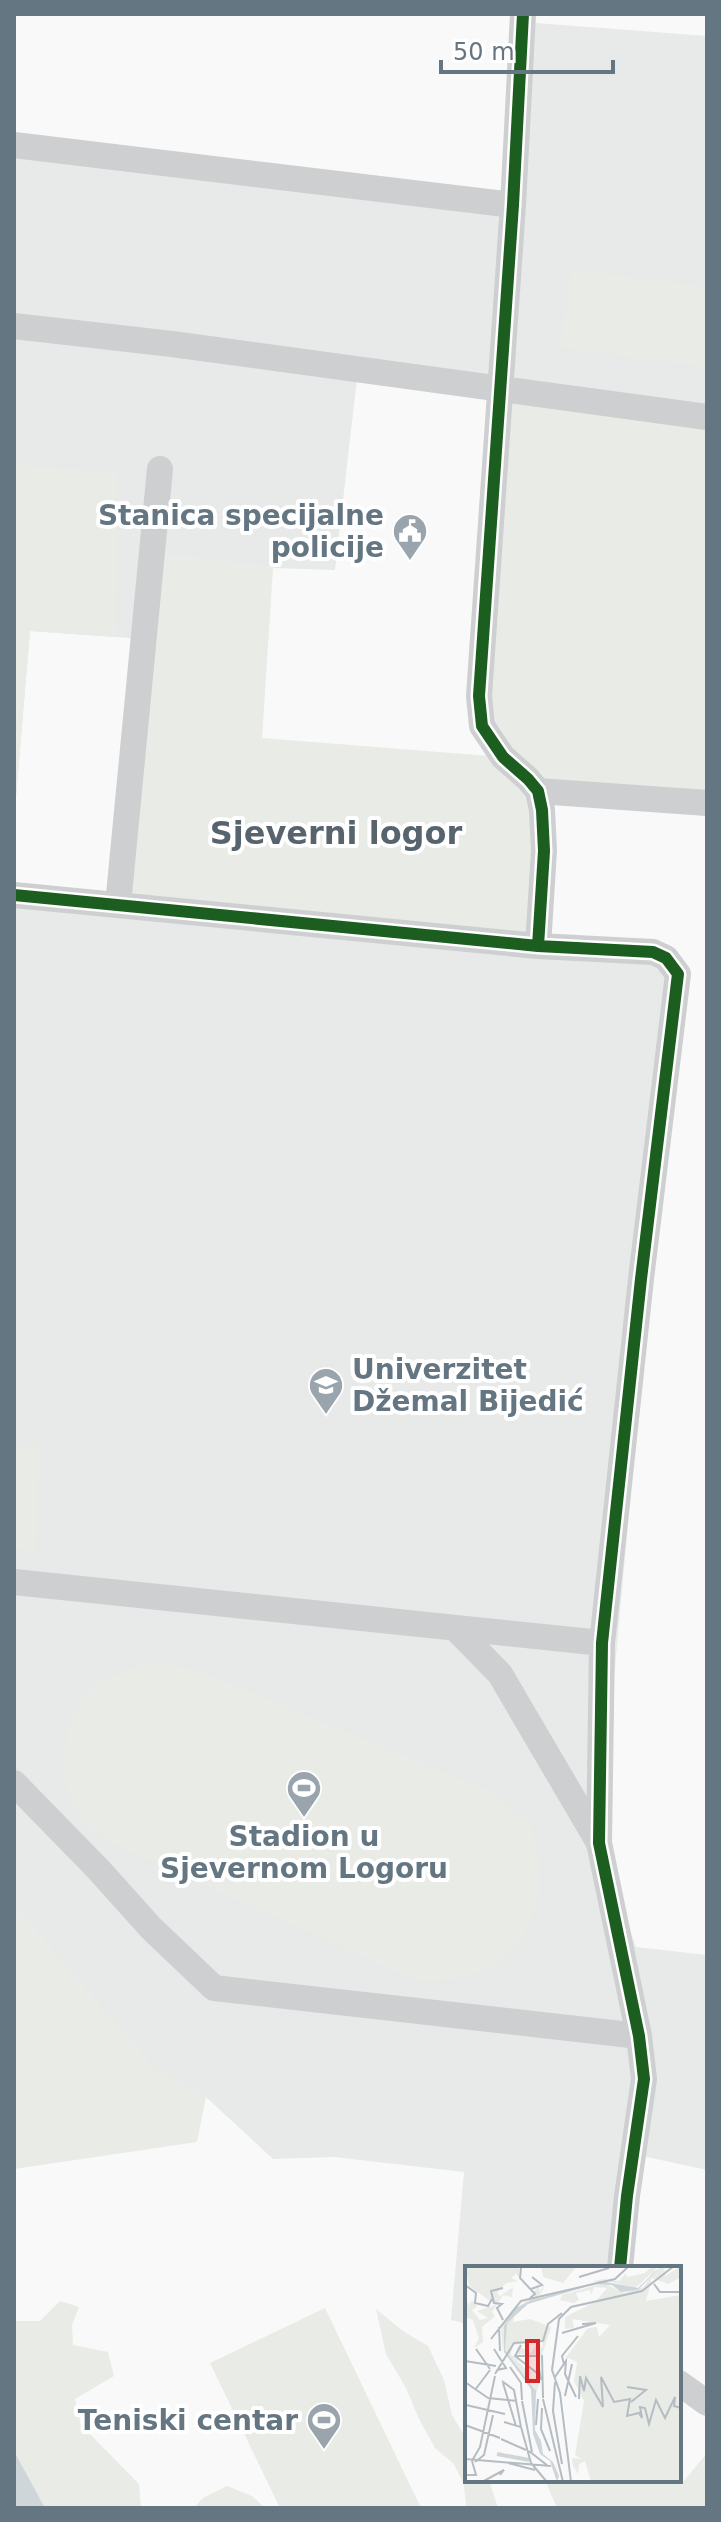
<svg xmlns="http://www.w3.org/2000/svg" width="721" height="2522" viewBox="0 0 721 2522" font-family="'DejaVu Sans',sans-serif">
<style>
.built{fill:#e8e9e9}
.green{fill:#e8ebe6}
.water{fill:#ced6d9}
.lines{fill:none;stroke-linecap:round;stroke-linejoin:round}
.minor{stroke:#cecfd0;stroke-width:26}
.cycleway-casing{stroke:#fff;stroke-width:17}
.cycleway{stroke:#1b5e20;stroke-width:12}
.labels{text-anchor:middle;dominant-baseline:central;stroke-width:8;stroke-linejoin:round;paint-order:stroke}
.poi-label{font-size:28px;font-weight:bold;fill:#657683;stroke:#fff;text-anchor:end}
.quarter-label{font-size:32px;font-weight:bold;fill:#57646e;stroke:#fff}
.inset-river{fill:none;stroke:#ced6d9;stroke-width:4}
.inset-road{fill:none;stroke:#b5bdc3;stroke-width:2}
.view{fill:#d62828;fill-opacity:0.15;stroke:#d62828;stroke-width:4}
.inset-edge{fill:none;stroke:#657683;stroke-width:4}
</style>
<rect width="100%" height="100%" fill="#f9f9f9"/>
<!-- built -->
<path class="built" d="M 523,22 L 707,36 L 707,417 L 358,370 L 335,570 L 273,568 L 152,554 L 143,639 L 30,631 L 14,820 L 14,145 L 513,205 Z
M 14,887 L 627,951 L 678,974 L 599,1843 L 636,1947 L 707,1955 L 707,2170 L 633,2154 L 620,2268 L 467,2268 L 467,2324 L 451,2320 L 464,2172 L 334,2157 L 273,2159 L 206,2097 L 156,2070 L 14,1907 Z"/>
<!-- green -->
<path class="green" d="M 571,269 L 707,287 L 707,367 L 560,348 Z
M 501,390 L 707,417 L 707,803 L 538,791 L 538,942 L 118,899 L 152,554 L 273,568 L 262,738 L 502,757 L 482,726 Z
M 14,465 L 118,472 L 116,637 L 30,631 L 14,820 Z
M 14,1445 L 40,1446 L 36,1551 L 14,1550 Z
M 155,1663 L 196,1669 L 494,1793 L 530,1824 L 540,1859 L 538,1901 L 522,1938 L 493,1967 L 459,1979 L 419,1982 L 104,1840 C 96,1831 84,1823 78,1813 C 55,1778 60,1716 94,1688 C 113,1673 132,1667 155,1663 Z
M 14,1907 L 156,2069 L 206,2097 L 197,2142 L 14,2169 Z
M 60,2301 L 79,2307 L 72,2325 L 73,2345 L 108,2352 L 114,2376 L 75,2399 L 81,2425 L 139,2484 L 141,2508 L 45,2508 L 14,2452 L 14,2321 L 40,2321 Z
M 325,2308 L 421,2508 L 280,2508 L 210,2363 Z
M 376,2309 L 403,2331 L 428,2346 L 444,2380 L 452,2415 L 467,2440 L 467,2480 L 489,2480 L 498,2508 L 459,2508 L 466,2506 L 464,2485 L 454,2464 L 435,2448 L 419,2419 L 406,2388 L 386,2354 Z
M 707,2453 L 707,2508 L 557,2508 L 545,2480 L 590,2480 L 591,2486 L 592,2480 L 679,2479 L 683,2482 Z
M 227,2486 L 252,2496 L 265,2508 L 194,2508 L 203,2498 Z"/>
<!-- water -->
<path class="water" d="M 14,2452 L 15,2453 L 45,2508 L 14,2508 Z"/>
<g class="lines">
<!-- minor -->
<path class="minor" d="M 523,14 L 513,205 L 479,696 L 482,726 L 503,757 L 528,779 L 538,791 L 542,810 L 544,851 L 538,946
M 14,145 L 513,205
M 14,326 L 172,344 L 707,417
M 538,791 L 707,803
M 14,895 L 538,946 L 653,952 L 666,958 L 678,974 L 641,1279 L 602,1643 L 599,1843 L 639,2036 L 644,2079 L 627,2196 L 620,2268
M 118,905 L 160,469
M 14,1582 L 602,1643
M 455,1628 L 500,1674 L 599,1843
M 14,1783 L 98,1869 L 151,1928 L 214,1988 L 639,2036
M 679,2383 L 707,2403"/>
<!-- cycleway casing -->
<g class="cycleway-casing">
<path id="cycleway" d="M 523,14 L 513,205 L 479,696 L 482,726 L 503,757 L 528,779 L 538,791 L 542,810 L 544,851 L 538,946
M 14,895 L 538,946 L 653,952 L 666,958 L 678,974 L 641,1279 L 602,1643 L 599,1843 L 639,2036 L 644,2079 L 627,2196 L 620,2268"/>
</g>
<!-- cycleway -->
<use href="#cycleway" class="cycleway"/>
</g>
<!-- icons -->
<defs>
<g id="civic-pin" transform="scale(1.8)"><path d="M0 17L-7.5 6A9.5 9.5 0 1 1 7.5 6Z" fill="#99a4ac" stroke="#fff"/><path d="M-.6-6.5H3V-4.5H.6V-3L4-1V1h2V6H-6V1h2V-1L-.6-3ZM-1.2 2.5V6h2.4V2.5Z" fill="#fff"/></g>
<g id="university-pin" transform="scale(1.8)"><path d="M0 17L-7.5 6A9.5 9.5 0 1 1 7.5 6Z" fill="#99a4ac" stroke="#fff"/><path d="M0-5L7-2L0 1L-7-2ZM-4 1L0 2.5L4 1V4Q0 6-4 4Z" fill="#fff"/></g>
<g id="stadium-pin" transform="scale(1.8)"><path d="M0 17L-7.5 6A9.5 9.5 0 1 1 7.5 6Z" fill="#99a4ac" stroke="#fff"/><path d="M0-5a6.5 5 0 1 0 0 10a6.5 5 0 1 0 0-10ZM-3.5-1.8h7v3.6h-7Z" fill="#fff"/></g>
</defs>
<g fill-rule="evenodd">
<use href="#civic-pin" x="410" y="531"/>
<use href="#university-pin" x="326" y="1385"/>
<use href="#stadium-pin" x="304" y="1788"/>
<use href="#stadium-pin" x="324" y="2420"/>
</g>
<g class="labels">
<!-- poi labels -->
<g class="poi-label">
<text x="384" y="515">Stanica specijalne<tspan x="384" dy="32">policije</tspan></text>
<text x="352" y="1369" text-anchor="start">Univerzitet<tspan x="352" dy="32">Džemal Bijedić</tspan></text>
<text x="304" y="1836" text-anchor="middle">Stadion u<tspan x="304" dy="32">Sjevernom Logoru</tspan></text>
<text x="298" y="2420">Teniski centar</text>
</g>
<!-- quarter labels -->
<g class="quarter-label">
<text x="336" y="833">Sjeverni logor</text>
</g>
</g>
<!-- overview -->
<g transform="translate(465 2266)">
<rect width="216" height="216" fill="#f9f9f9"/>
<path d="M 0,0 L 54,0 L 55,13 L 51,8 L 46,12 L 53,15 L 41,17 L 32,27 L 35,30 L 48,21 L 47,31 L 38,29 L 27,46 L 30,50 L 17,61 L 18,76 L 9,82 L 14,72 L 8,54 L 0,51 L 1,34 L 5,40 L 5,36 L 9,35 L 12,41 L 7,44 L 15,54 L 23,52 L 12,45 L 31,39 L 4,20 ZM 76,0 L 112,0 L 98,17 L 78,11 ZM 187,0 L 193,0 L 188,6 L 199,0 L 200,10 L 216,0 L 216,11 L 203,18 L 187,12 L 181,35 L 216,29 L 216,216 L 126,216 L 120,195 L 114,198 L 113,208 L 108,200 L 107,192 L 117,193 L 110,189 L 119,135 L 109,115 L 112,96 L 101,91 L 123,62 L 132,61 L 134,71 L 145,59 L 107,53 L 109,62 L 100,63 L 100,51 L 130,36 L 142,22 L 129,21 L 126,29 L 125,24 L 111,27 L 114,34 L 109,37 L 95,34 L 97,29 L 139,17 L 159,27 L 179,21 L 187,7 L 170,22 L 142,15 L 126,16 L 138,13 L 154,15 L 161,7 L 162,11 L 180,7 ZM 78,20 L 79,21 L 76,28 L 72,30 L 75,33 L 54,38 L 42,55 L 50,47 L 48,56 L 65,53 L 86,61 L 77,89 L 51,88 L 53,80 L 66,87 L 71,79 L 78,82 L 77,75 L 48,79 L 46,88 L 65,108 L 61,111 L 75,115 L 70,132 L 70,123 L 40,84 L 41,57 L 38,88 L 36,60 L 51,39 L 71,32 L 68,26 L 74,21 L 75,27 Z" fill="#e8ebe6"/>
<path d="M 196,0 L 173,24 L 156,26 L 147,19 L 130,18 L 63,38 L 42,57 L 40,84 L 71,125 L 70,164 L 76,175 L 78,188 L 88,196 L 94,210 L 92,216 L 85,195 L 75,188 L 68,168 L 66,123 L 39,86 L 39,60 L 49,43 L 64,35 L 135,15 L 173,22 Z" fill="#ced6d9"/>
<path class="inset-river" d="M 32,188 L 64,194"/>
<path class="inset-road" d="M 56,2 L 55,12 L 70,28 L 65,32M 114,11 L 144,2M 189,18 L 195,26 L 216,26M 0,19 L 11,27 L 10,37 L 23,40 L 27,33M 38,22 L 26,25 L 29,37 L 37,38 L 32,42 L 38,54M 66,23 L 77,19 L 67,11M 34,61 L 35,85M 97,67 L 131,57 L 117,58M 26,73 L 56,35 L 150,13 L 164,0M 78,75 L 83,58 L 97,47M 56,79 L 50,90 L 72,107M 11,83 L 25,103M 29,83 L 41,102 L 32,104M 77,89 L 78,132M 50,90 L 72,90 L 76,114M 0,95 L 31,100M 99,98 L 97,90 L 113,70M 45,101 L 56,117 L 57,134M 30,108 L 49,77 L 78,75M 90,111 L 101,95 L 100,108 L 111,131M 37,115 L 49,124 L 56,161M 0,116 L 23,132M 90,116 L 88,145 L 97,198M 38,117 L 51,160M 162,121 L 181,124 L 166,136M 10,124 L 25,104M 100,130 L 107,98M 23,132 L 52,135M 78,133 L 98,216M 114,133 L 115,110 L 119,125 L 121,112 L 138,141 L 136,111 L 149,136 L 165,133 L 162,150 L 174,147 L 177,152 L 175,141 L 180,142 L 184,158 L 191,134 L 200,152 L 210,131 L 209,140 L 216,142M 57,135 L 67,186M 1,139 L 40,148M 77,142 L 76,163 L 85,185M 39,156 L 56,161 L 66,197 L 82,216M 0,159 L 35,172M 71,159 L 73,133M 36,173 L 61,184M 64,185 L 83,200M 0,193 L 86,200M 10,196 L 19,189 L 28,149M 43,197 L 70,204M 0,209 L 11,209 L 7,195 L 15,181 L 30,110M 17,216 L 39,204 L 35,209M 106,216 L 95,127 L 87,104 L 94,53 L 106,41 L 177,25 L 209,0"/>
<path class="view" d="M 62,75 L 73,75 L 73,115 L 62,115 Z"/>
<rect width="216" height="216" class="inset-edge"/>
</g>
<!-- border -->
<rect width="721" height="2522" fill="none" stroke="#657683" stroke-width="32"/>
<!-- scale -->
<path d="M441 60v12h172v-12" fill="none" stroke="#657683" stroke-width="4"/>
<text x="453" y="60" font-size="24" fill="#657683" stroke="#ffffff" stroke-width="6" paint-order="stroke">50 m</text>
</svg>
